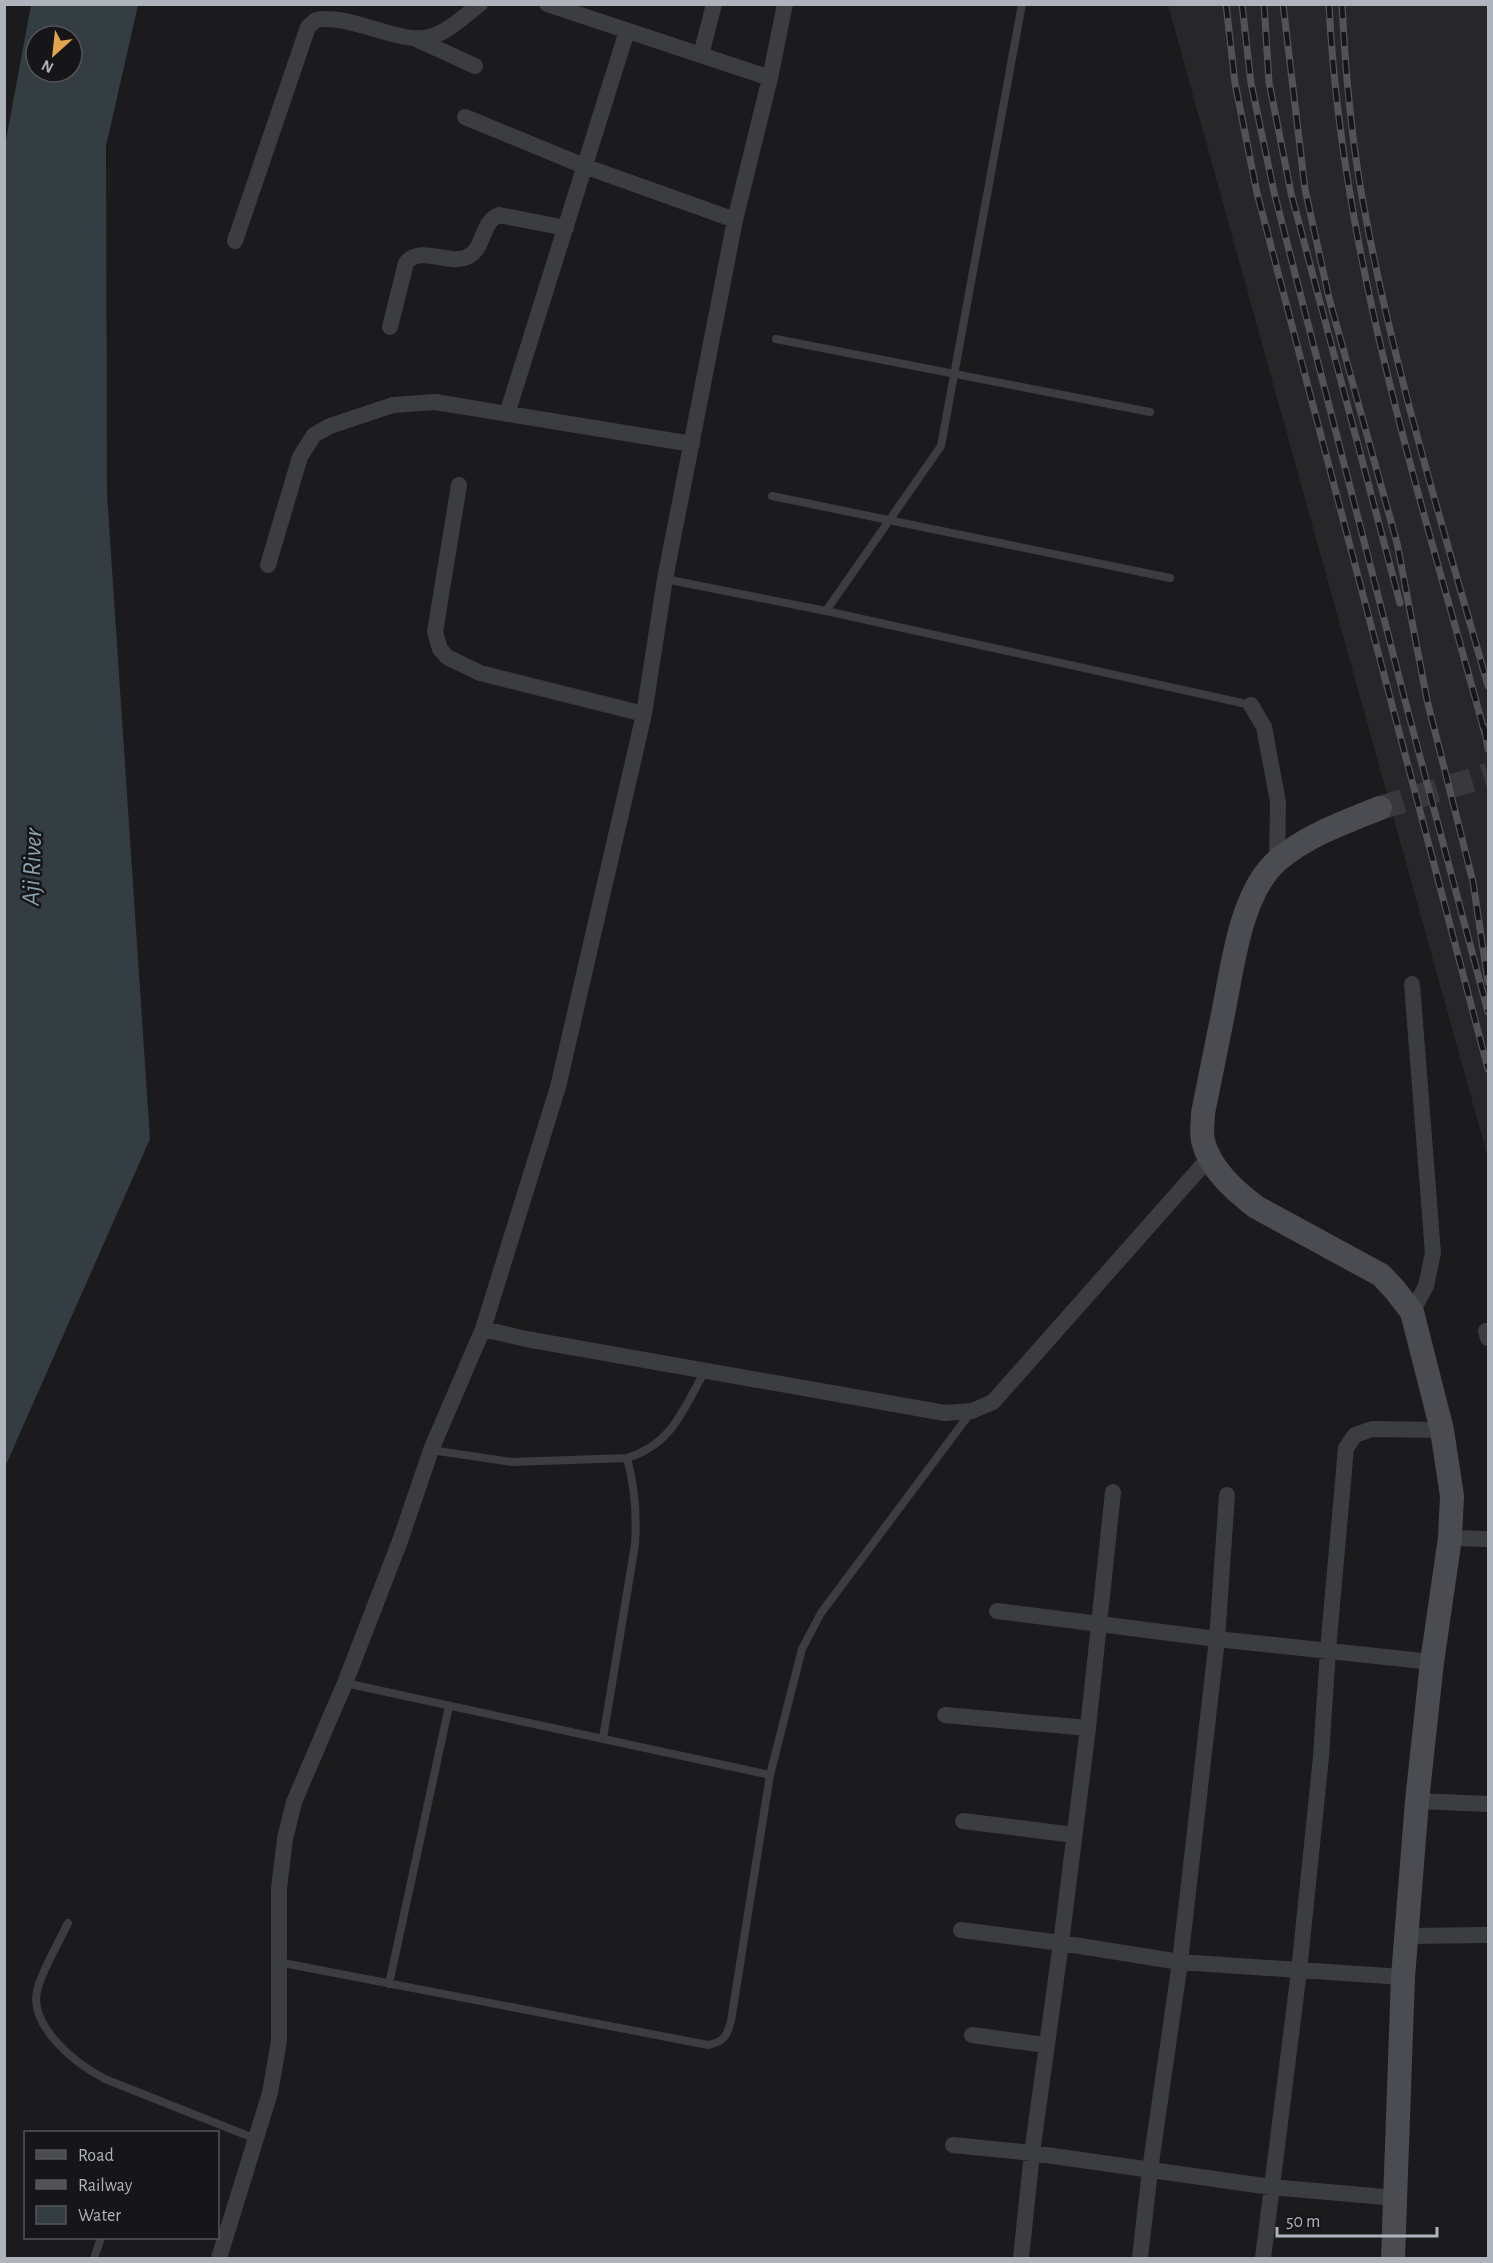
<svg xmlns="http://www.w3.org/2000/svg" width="1493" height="2263" viewBox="0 0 1493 2263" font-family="'Alegreya Sans',sans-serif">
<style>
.built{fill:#27272a}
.water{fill:#343d42;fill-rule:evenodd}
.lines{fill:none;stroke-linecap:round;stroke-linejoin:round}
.secondary-tunnel{stroke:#39393d;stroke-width:24;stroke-dasharray:24 12;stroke-linecap:butt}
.lane{stroke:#3c3d41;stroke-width:8}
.street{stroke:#3c3d41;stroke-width:16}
.secondary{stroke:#4a4c51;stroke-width:24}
.rail-casing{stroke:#515358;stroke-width:7}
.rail{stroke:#161618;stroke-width:4.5;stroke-dasharray:14;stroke-linecap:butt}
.labels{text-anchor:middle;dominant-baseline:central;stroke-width:5;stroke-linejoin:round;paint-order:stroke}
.water-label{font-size:26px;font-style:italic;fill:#89a2b2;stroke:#161618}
</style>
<rect width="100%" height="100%" fill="#1b1b1d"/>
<!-- built -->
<path class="built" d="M 1168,5 L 1488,5 L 1488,1158 Z"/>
<!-- water -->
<path class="water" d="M 31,5 L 138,5 L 106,146 L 107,494 L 150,1139 L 5,1467 L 4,151 ZM 36,36 L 72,36 L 72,72 L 36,72 Z"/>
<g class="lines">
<!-- secondary-tunnel -->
<path class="secondary-tunnel" d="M 1380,808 L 1488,775"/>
<!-- lane -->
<path class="lane" d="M 776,339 L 1150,412
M 772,496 L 1170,578
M 665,579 L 826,611 L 1251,705
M 826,611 L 941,446 L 1022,4
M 431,1450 L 512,1462 L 627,1458 C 673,1444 683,1409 705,1371
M 345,1683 L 770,1775
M 603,1738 L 635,1545 C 637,1515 635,1487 627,1458
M 68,1923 C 58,1944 45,1965 38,1987 C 26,2025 76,2064 105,2079 L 256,2139
M 278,1962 L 708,2045 C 724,2042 727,2036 731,2021 L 770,1775 L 802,1649 L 821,1613 L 971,1412
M 389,1984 L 449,1706
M 94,2258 L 101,2238"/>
<!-- street -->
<path class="street" d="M 547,4 L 770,78
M 416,39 L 475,66
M 701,55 L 714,4
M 465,117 L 584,166 L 735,220
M 235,241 L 308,27 L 316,20 C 350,13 399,45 429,37 C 448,33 465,15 480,4
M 390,327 L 406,263 C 420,244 451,267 469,256 C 485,247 481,222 499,215 L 566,228
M 507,414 L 627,31
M 459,485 L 435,632 L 440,649 L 447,657 L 480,673 L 644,714
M 268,565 L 300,457 L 314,435 L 330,426 L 393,405 L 435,402 L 692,444
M 1251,705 L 1264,727 L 1278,802 L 1277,861
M 1412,1312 L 1426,1286 L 1433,1253 L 1412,984
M 483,1329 L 526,1339 L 945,1413 L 972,1411 L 993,1402 L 1209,1158
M 1486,1331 L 1488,1338
M 1227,1495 L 1217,1639 L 1432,1662
M 1450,1538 L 1488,1539
M 997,1611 L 1217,1639 L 1180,1962 L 1150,2170 L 1140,2258
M 945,1715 L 1088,1728
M 1417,1801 L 1488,1804
M 963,1821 L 1074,1835
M 961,1930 L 1061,1943 L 1180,1962 L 1403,1977
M 1408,1936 L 1488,1935
M 972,2035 L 1045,2045
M 953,2145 L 1032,2153 L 1271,2187 L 1396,2198
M 219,2258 L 270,2093 L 279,2041 L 279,1888 L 285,1839 L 294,1802 L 345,1683 L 400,1541 L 431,1450 L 483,1329 L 558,1087 L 644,714 L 665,579 L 735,220 L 770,78 L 785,4
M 1021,2258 L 1032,2153 L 1061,1943 L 1088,1728 L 1113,1492
M 1263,2258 L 1299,1971 L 1321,1757 L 1328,1650 L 1346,1448 L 1355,1435 L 1372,1429 L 1442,1430"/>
<!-- secondary -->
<path class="secondary" d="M 1380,808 C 1345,822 1308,835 1278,860 C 1241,892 1233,964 1224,1009 C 1217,1044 1210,1078 1203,1113 C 1203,1122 1201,1132 1203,1141 C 1210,1169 1234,1190 1256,1207 L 1381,1275 L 1395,1290 L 1412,1312 L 1442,1430 L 1452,1496 L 1450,1538 L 1432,1662 L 1417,1801 L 1403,1977 L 1393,2258"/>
<!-- rail casing -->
<g class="rail-casing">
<path id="rail" d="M 1226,4 L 1235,83 L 1257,193 L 1488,1069
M 1242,4 L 1251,83 L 1274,192 L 1407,708 L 1488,1012
M 1264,4 L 1269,82 L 1291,193 L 1400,603
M 1283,4 L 1305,189 L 1329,298 L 1397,543 L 1427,700 L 1473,882 L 1488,982
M 1329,4 C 1341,255 1420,494 1485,734
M 1342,4 C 1345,65 1350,125 1360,185 C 1389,354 1441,520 1488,686
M 1484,726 L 1488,749"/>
</g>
<!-- rail -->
<use href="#rail" class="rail"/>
</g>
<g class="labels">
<!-- water labels -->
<g class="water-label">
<text transform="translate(32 867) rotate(-88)">Aji River</text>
</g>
</g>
<!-- border -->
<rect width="1493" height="2263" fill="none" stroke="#afb3bb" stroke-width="12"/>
<!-- legend -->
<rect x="24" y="2131" width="195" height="108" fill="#161618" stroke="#535559" stroke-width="1.5"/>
<rect x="36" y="2150" width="30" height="9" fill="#4a4c51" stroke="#535559" stroke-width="1.5"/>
<text x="78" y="2161" font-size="18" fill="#afb3bb">Road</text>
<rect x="36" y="2180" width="30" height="9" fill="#515358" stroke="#535559" stroke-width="1.5"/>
<text x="78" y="2191" font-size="18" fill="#afb3bb">Railway</text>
<rect x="36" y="2206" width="30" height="18" fill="#343d42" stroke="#535559" stroke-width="1.5"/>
<text x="78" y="2221" font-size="18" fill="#afb3bb">Water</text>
<!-- north arrow -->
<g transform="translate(54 54) rotate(207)"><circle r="28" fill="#161618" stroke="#535559" stroke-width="1.5"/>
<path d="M0-4.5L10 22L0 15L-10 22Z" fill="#e2a54d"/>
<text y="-9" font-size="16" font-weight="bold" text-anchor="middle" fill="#afb3bb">N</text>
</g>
<!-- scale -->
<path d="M1277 2227v9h160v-9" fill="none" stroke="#afb3bb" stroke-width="3"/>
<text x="1286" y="2227" font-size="18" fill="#afb3bb" stroke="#161618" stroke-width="4.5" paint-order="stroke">50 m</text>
</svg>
